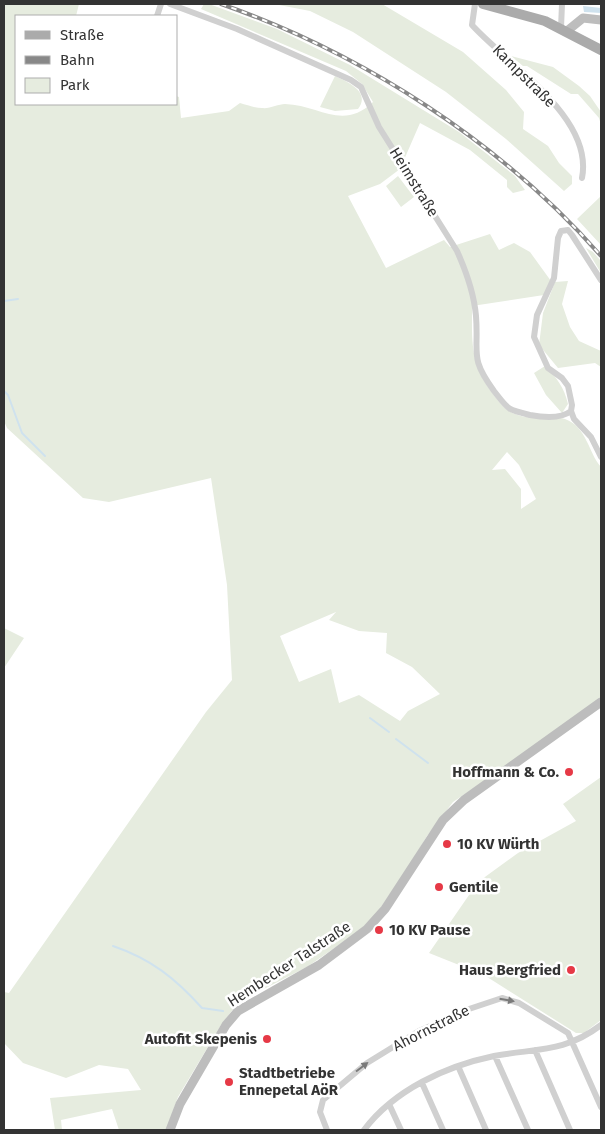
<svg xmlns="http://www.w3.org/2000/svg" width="605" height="1134" viewBox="0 0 605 1134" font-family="'Fira Sans',sans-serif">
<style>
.green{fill:#e6ecdf;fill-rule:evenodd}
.water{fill:#cfe2ee}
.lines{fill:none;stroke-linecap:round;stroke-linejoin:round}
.stream{stroke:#cfe2ee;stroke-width:2}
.street{stroke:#d0d0d0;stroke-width:6}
.secondary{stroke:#bdbdbd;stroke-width:9}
.primary{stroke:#ababab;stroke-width:10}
.rail-casing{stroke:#888;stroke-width:4}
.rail{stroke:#fff;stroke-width:2;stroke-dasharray:5.5;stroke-linecap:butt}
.oneway{fill:#7a7a7a}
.poi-dot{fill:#e63946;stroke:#fff;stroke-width:2}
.labels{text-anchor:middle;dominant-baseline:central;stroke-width:5;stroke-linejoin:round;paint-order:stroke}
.street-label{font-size:15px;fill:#333;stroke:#fff}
.poi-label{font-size:15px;font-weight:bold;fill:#333;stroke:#fff;text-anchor:start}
</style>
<rect width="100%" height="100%" fill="#fff"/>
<!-- green -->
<path class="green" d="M 4,4 L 79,4 L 76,16 L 16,16 L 16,104 L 176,104 L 176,96 L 179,97 L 181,118 L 229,111 L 240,103 C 247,105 255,108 262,108 C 270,109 278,104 285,104 C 319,105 343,131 373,102 L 362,84 L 346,71 L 201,9 L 204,4 L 209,4 L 277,29 L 350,65 L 459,132 L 515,176 L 525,190 L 513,193 L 507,187 L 507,180 L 470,150 L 420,123 L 400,169 L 380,184 L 348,196 L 386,268 L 444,240 L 450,247 L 490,234 L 499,250 L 514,243 L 530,252 L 551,281 L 544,295 L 472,306 C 472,343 470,364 493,394 C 504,409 508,413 526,417 C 537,419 556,416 565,419 C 587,427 588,452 601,467 L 601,697 L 551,736 L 453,802 L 427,836 L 408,868 L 377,913 L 359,931 L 307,967 L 244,999 L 234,1008 L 221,1025 L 178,1097 L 166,1130 L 119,1130 L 112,1109 L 61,1120 L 62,1130 L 55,1130 L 50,1098 L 141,1090 L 128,1069 L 99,1065 L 66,1078 L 23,1063 L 4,1043 L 4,992 L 9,993 L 206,712 L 232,680 L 227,585 L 211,478 L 109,502 L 83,498 L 7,428 L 4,421 ZM 507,452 L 519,465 L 536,499 L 521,509 L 521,489 L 505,469 L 492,470 ZM 336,612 L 329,620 L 359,631 L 387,633 L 386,653 L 412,667 L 440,694 L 408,711 L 400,721 L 359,695 L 339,703 L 331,669 L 299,682 L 280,636 Z
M 274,4 L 382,4 L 463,52 L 506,90 L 524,112 L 523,129 L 548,146 L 559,163 L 572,176 L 572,184 L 564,191 L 506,139 L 446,92 L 353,32 L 310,11 Z
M 511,56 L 553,67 L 579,86 L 590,96 L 601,112 L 601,125 L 599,118 L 578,94 L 571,94 L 527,66 L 523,66 Z
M 335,76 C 348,82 371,92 358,109 L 335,111 L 320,107 Z
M 398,176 L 414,197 L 401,207 L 386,186 Z
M 601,196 L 601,245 L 577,219 Z
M 586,248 L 593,252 L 601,261 L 601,273 Z
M 568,281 L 562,304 L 570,327 L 579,341 L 601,351 L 601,367 L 595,363 L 558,368 L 539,345 L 543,313 L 555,282 Z
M 545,366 C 557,378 564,387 568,404 L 562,413 L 546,395 L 534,373 Z
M 4,628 L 24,638 L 4,668 Z
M 601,777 L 601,1020 L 584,1033 L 576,1033 L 484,975 L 429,953 L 478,882 L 518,853 L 576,821 L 563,804 Z"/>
<!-- water -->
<path class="water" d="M 583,6 L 601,8 L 601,13 L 584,12 Z"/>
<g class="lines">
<!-- stream -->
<path class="stream" d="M 4,301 L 18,299
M 4,391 L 8,395 L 22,433 L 45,456
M 370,718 L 389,732
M 396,739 L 428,763
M 113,946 C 151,959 175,978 202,1008 L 223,1011"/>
<!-- street -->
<path class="street" d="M 170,4 L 237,29 L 351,80 L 361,87 L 379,127 L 457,251 C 466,271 474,293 476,316 C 479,354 469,357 494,391 C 509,410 506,409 530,415 C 541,417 561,419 571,411
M 475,4 L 472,25 C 508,65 594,117 582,178
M 157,16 L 161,4
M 561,28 L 562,4
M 601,280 L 572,235 L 568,230 L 561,231 L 558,238 L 554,278 L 537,315 L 534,337 L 548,368 L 562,378 L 568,386 L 572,405 L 571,411 L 574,419 L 591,437 L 601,457
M 535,1050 L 570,1130
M 495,1056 L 528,1130
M 458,1066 L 486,1130
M 422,1083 L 443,1130
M 389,1104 L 401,1130
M 327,1130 L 320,1112 L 323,1100 L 367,1063 L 419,1031 L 469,1009 L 502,998 L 519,1003 L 568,1033 L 601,1107
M 364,1130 C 394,1090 446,1066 494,1056 C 537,1048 564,1053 601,1025"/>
<!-- secondary -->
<path class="secondary" d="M 567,31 L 583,18 L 601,20
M 170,1130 L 180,1104 L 226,1025 L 238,1011 L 319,965 L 367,929 L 385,909 L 443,820 L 464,800 L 601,702"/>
<!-- primary -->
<path class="primary" d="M 483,4 L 545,21 L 601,50"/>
<!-- rail casing -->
<g class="rail-casing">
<path id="rail" d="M 221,4 C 362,53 502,143 601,256"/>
</g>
<!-- rail -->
<use href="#rail" class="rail"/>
</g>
<!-- one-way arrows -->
<defs><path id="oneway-solid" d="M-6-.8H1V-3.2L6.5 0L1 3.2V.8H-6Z" transform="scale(1.25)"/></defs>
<g class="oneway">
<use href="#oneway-solid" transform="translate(507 1000) rotate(10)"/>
<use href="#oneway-solid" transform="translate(362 1067) rotate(-37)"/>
</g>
<!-- markers -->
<g class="poi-dot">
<circle cx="569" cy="772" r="5"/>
<circle cx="447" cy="844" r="5"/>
<circle cx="439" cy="887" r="5"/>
<circle cx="379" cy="930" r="5"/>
<circle cx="571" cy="970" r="5"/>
<circle cx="267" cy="1039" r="5"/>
<circle cx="229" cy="1082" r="5"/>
</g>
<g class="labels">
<!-- street labels -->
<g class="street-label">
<text transform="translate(524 76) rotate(45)">Kampstraße</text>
<text transform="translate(414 182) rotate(58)">Heimstraße</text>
<text transform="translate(289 964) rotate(-33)">Hembecker Talstraße</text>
<text transform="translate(431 1028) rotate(-27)">Ahornstraße</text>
</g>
<!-- poi labels -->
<g class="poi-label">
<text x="559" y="772" text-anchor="end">Hoffmann &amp; Co.</text>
<text x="457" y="844">10 KV Würth</text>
<text x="449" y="887">Gentile</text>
<text x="389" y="930">10 KV Pause</text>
<text x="561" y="970" text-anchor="end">Haus Bergfried</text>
<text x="257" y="1039" text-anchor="end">Autofit Skepenis</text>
<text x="239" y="1073">Stadtbetriebe<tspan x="239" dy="17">Ennepetal AöR</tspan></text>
</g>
</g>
<!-- border -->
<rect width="605" height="1134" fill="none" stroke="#333333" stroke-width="10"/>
<!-- legend -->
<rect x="15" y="15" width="162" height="90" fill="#ffffff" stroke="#adadad"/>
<rect x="25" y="31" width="25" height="8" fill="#ababab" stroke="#adadad"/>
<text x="60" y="40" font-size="15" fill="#333333">Straße</text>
<rect x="25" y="56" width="25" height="8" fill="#888888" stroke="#adadad"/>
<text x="60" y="65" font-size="15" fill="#333333">Bahn</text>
<rect x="25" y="78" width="25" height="15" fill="#e6ecdf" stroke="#adadad"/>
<text x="60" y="90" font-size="15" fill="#333333">Park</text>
</svg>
